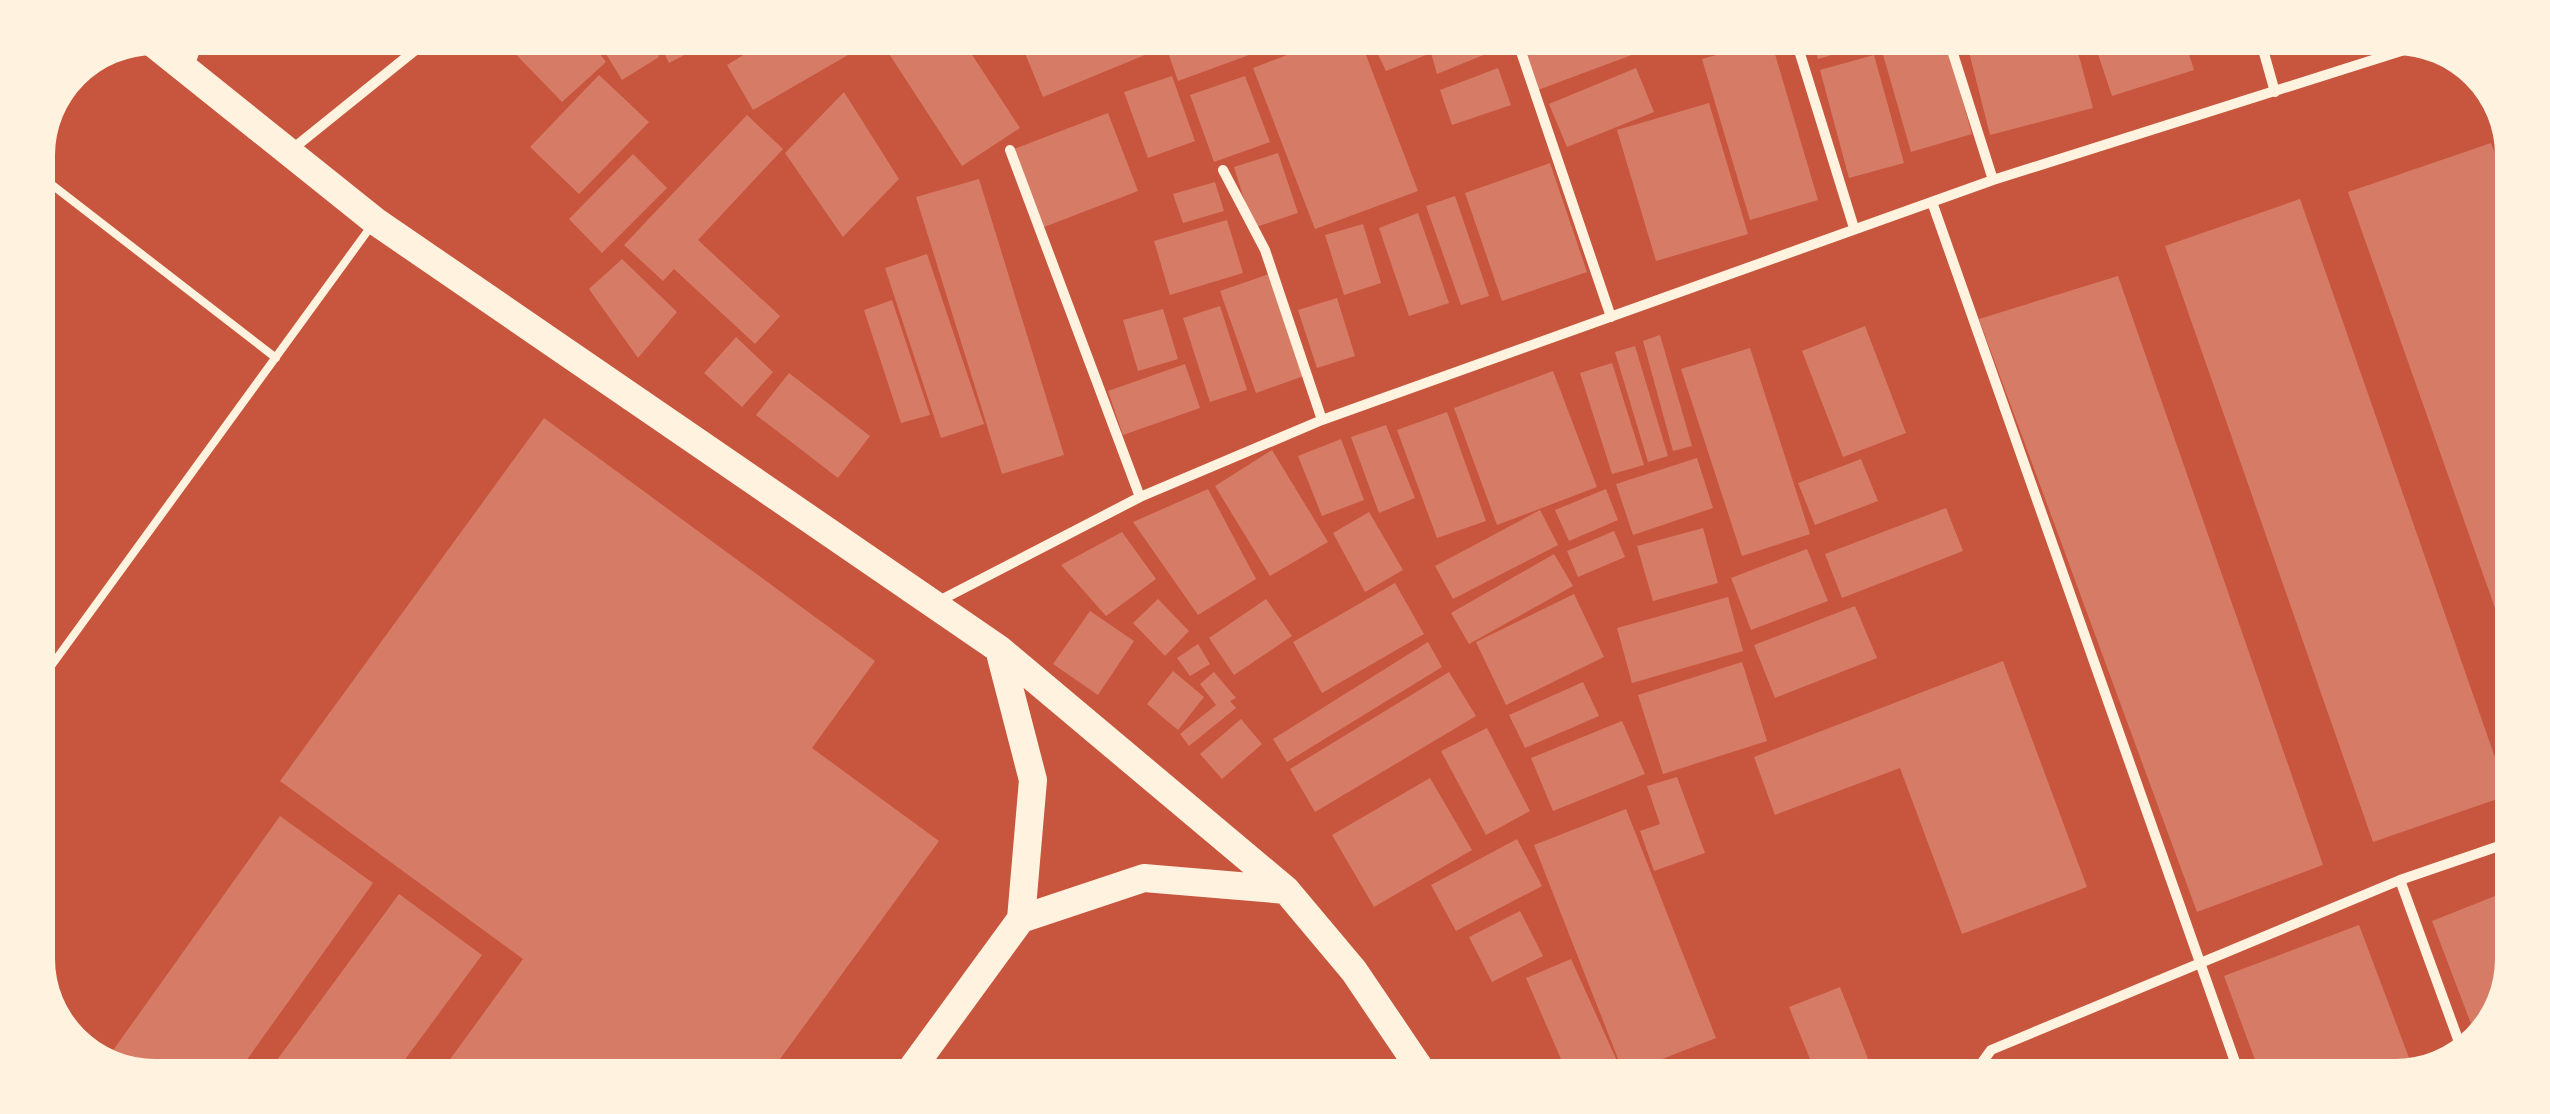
<svg xmlns="http://www.w3.org/2000/svg" width="2550" height="1114" viewBox="0 0 2550 1114" font-family="'Space Grotesk',sans-serif">
<style>
.building{fill:#d67c66}
.lines{fill:none;stroke-linecap:round;stroke-linejoin:round}
.service{stroke:#fff3e0;stroke-width:8}
.minor{stroke:#fff3e0;stroke-width:10}
.trunk{stroke:#fff3e0;stroke-width:28}
</style>
<rect width="100%" height="100%" fill="#c8553d"/>
<!-- building -->
<path class="building" d="M 501,39 L 589,39 L 606,62 L 562,102 Z
M 597,39 L 650,39 L 659,57 L 622,80 Z
M 657,39 L 692,40 L 713,40 L 669,63 Z
M 768,40 L 874,40 L 753,110 L 727,65 Z
M 892,40 L 963,41 L 1020,128 L 962,166 L 884,46 Z
M 1020,41 L 1147,41 L 1152,52 L 1043,97 Z
M 1164,41 L 1245,42 L 1249,55 L 1178,81 Z
M 1322,42 L 1361,42 L 1418,191 L 1315,229 L 1253,68 Z
M 1390,42 L 1421,42 L 1426,55 L 1386,71 L 1375,48 Z
M 1428,42 L 1495,43 L 1498,49 L 1437,74 Z
M 1542,43 L 1634,43 L 1637,53 L 1538,90 L 1522,50 Z
M 1755,44 L 1772,44 L 1818,200 L 1750,220 L 1702,59 Z
M 1813,44 L 1866,44 L 1866,45 L 1818,59 Z
M 1880,44 L 1946,44 L 1972,134 L 1911,152 Z
M 1967,44 L 2076,45 L 2093,108 L 1990,135 Z
M 2095,45 L 2186,45 L 2194,70 L 2112,96 Z
M 1874,55 L 1904,163 L 1849,178 L 1820,70 Z
M 1498,68 L 1511,105 L 1452,125 L 1440,90 Z
M 1636,68 L 1654,112 L 1567,147 L 1549,104 Z
M 599,75 L 649,122 L 579,194 L 530,147 Z
M 1172,76 L 1195,141 L 1148,158 L 1124,92 Z
M 1245,76 L 1270,142 L 1214,162 L 1190,95 Z
M 844,92 L 899,179 L 843,237 L 785,153 Z
M 1709,103 L 1748,234 L 1656,261 L 1617,130 Z
M 1108,113 L 1138,191 L 1044,227 L 1014,149 Z
M 747,115 L 783,149 L 698,240 L 780,316 L 755,344 L 674,269 L 663,281 L 624,245 Z
M 2491,143 L 2512,200 L 2507,642 L 2348,192 Z
M 1278,153 L 1298,213 L 1253,228 L 1234,167 Z
M 633,154 L 667,188 L 602,253 L 569,219 Z
M 1550,163 L 1587,272 L 1502,301 L 1465,193 Z
M 979,179 L 1064,455 L 1002,474 L 916,197 Z
M 1215,182 L 1224,211 L 1183,223 L 1173,194 Z
M 1455,196 L 1489,296 L 1461,305 L 1426,206 Z
M 2300,199 L 2506,789 L 2506,796 L 2373,842 L 2165,246 Z
M 1418,213 L 1449,303 L 1409,316 L 1379,228 Z
M 1227,220 L 1243,273 L 1170,295 L 1154,241 Z
M 1363,224 L 1381,283 L 1344,295 L 1325,235 Z
M 927,254 L 984,424 L 941,438 L 885,268 Z
M 622,259 L 677,312 L 638,358 L 589,289 Z
M 1269,274 L 1304,376 L 1256,393 L 1220,291 Z
M 2118,276 L 2323,865 L 2197,912 L 1979,319 Z
M 1337,298 L 1355,356 L 1317,368 L 1298,310 Z
M 892,300 L 930,415 L 901,423 L 864,310 Z
M 1220,306 L 1247,390 L 1210,402 L 1183,318 Z
M 1163,309 L 1178,359 L 1138,371 L 1123,320 Z
M 1865,326 L 1906,433 L 1843,457 L 1802,351 Z
M 1660,335 L 1692,446 L 1673,451 L 1643,341 Z
M 736,337 L 773,372 L 742,407 L 704,373 Z
M 1635,346 L 1668,456 L 1648,462 L 1615,352 Z
M 1750,348 L 1810,534 L 1742,556 L 1681,369 Z
M 1612,363 L 1644,465 L 1612,474 L 1580,373 Z
M 1185,364 L 1200,408 L 1123,435 L 1108,391 Z
M 1553,371 L 1597,487 L 1497,525 L 1454,408 Z
M 789,373 L 870,436 L 838,478 L 756,415 Z
M 1447,412 L 1486,521 L 1437,538 L 1397,430 Z
M 544,418 L 875,661 L 812,748 L 939,841 L 772,1070 L 443,1069 L 523,959 L 280,781 Z
M 1386,425 L 1415,498 L 1379,513 L 1351,437 Z
M 1341,439 L 1364,500 L 1322,516 L 1298,456 Z
M 1272,450 L 1328,542 L 1270,576 L 1215,486 Z
M 1697,458 L 1713,508 L 1633,535 L 1616,484 Z
M 1861,459 L 1878,501 L 1815,525 L 1798,483 Z
M 1208,489 L 1256,579 L 1198,615 L 1133,522 Z
M 1606,489 L 1618,520 L 1569,541 L 1555,510 Z
M 1946,508 L 1963,551 L 1842,598 L 1825,554 Z
M 1540,510 L 1558,545 L 1453,599 L 1435,566 Z
M 1369,512 L 1403,570 L 1365,592 L 1333,533 Z
M 1703,528 L 1718,583 L 1653,601 L 1637,546 Z
M 1614,531 L 1625,557 L 1578,577 L 1567,551 Z
M 1122,532 L 1156,579 L 1106,616 L 1061,565 Z
M 1807,549 L 1828,601 L 1751,630 L 1731,578 Z
M 1554,554 L 1573,586 L 1469,644 L 1451,613 Z
M 1395,583 L 1424,634 L 1322,693 L 1293,642 Z
M 1574,594 L 1604,657 L 1506,705 L 1476,642 Z
M 1728,597 L 1743,651 L 1632,683 L 1617,628 Z
M 1158,599 L 1189,631 L 1165,656 L 1133,623 Z
M 1266,599 L 1292,636 L 1234,675 L 1209,638 Z
M 1855,606 L 1877,658 L 1775,698 L 1754,645 Z
M 1090,611 L 1134,641 L 1098,695 L 1053,664 Z
M 1428,642 L 1442,667 L 1287,762 L 1273,739 Z
M 1198,644 L 1210,664 L 1190,676 L 1177,658 Z
M 2003,661 L 2087,887 L 1962,934 L 1900,768 L 1775,815 L 1754,757 Z
M 1742,662 L 1767,741 L 1663,774 L 1638,695 Z
M 1173,671 L 1204,697 L 1178,730 L 1147,704 Z
M 1214,672 L 1236,698 L 1230,701 L 1236,708 L 1189,746 L 1180,734 L 1216,705 L 1200,684 Z
M 1449,672 L 1476,716 L 1315,812 L 1290,769 Z
M 1583,682 L 1599,716 L 1525,748 L 1509,715 Z
M 1241,719 L 1262,744 L 1222,779 L 1200,754 Z
M 1622,721 L 1645,774 L 1553,811 L 1531,758 Z
M 1487,728 L 1530,811 L 1486,835 L 1441,751 Z
M 1677,777 L 1705,853 L 1654,871 L 1640,831 L 1660,824 L 1647,786 Z
M 1430,778 L 1472,850 L 1374,907 L 1332,835 Z
M 1626,809 L 1716,1038 L 1624,1074 L 1534,845 Z
M 280,816 L 373,883 L 241,1068 L 111,1068 L 104,1063 Z
M 1517,839 L 1542,886 L 1456,931 L 1431,885 Z
M 2505,892 L 2504,1003 L 2476,1037 L 2432,921 Z
M 399,894 L 482,955 L 398,1069 L 271,1068 Z
M 1520,911 L 1543,956 L 1492,982 L 1469,937 Z
M 2359,925 L 2414,1071 L 2395,1076 L 2261,1076 L 2224,976 Z
M 1571,959 L 1618,1063 L 1595,1073 L 1567,1073 L 1526,978 Z
M 1840,987 L 1874,1074 L 1816,1074 L 1789,1007 Z"/>
<g class="lines">
<!-- service -->
<path class="service" d="M 190,66 L 201,38
M 38,174 L 276,358
M 38,684 L 372,225"/>
<!-- minor -->
<path class="minor" d="M 1518,43 L 1611,317
M 1797,44 L 1854,228
M 1950,44 L 1993,180
M 2262,46 L 2275,92
M 1010,150 L 1140,497
M 290,151 L 429,39
M 1223,170 L 1265,250 L 1322,420
M 1932,202 L 2240,1076
M 937,602 L 1140,497 L 1322,420 L 1993,180 L 2417,46
M 2400,880 L 2463,1053
M 1973,1075 L 1991,1050 L 2400,880 L 2505,844"/>
<!-- trunk -->
<path class="trunk" d="M 149,40 L 375,221 L 999,649 L 1286,890 L 1354,971 L 1423,1073
M 1021,919 L 1144,878 L 1286,890
M 910,1071 L 1021,919 L 1033,780 L 999,649"/>
</g>
<!-- crop -->
<path d="M0 0H2550V1114H0ZM155 55H2395A100 100 0 0 1 2495 155V959A100 100 0 0 1 2395 1059H155A100 100 0 0 1 55 959V155A100 100 0 0 1 155 55Z" fill="#fff3e0" fill-rule="evenodd"/>
</svg>
